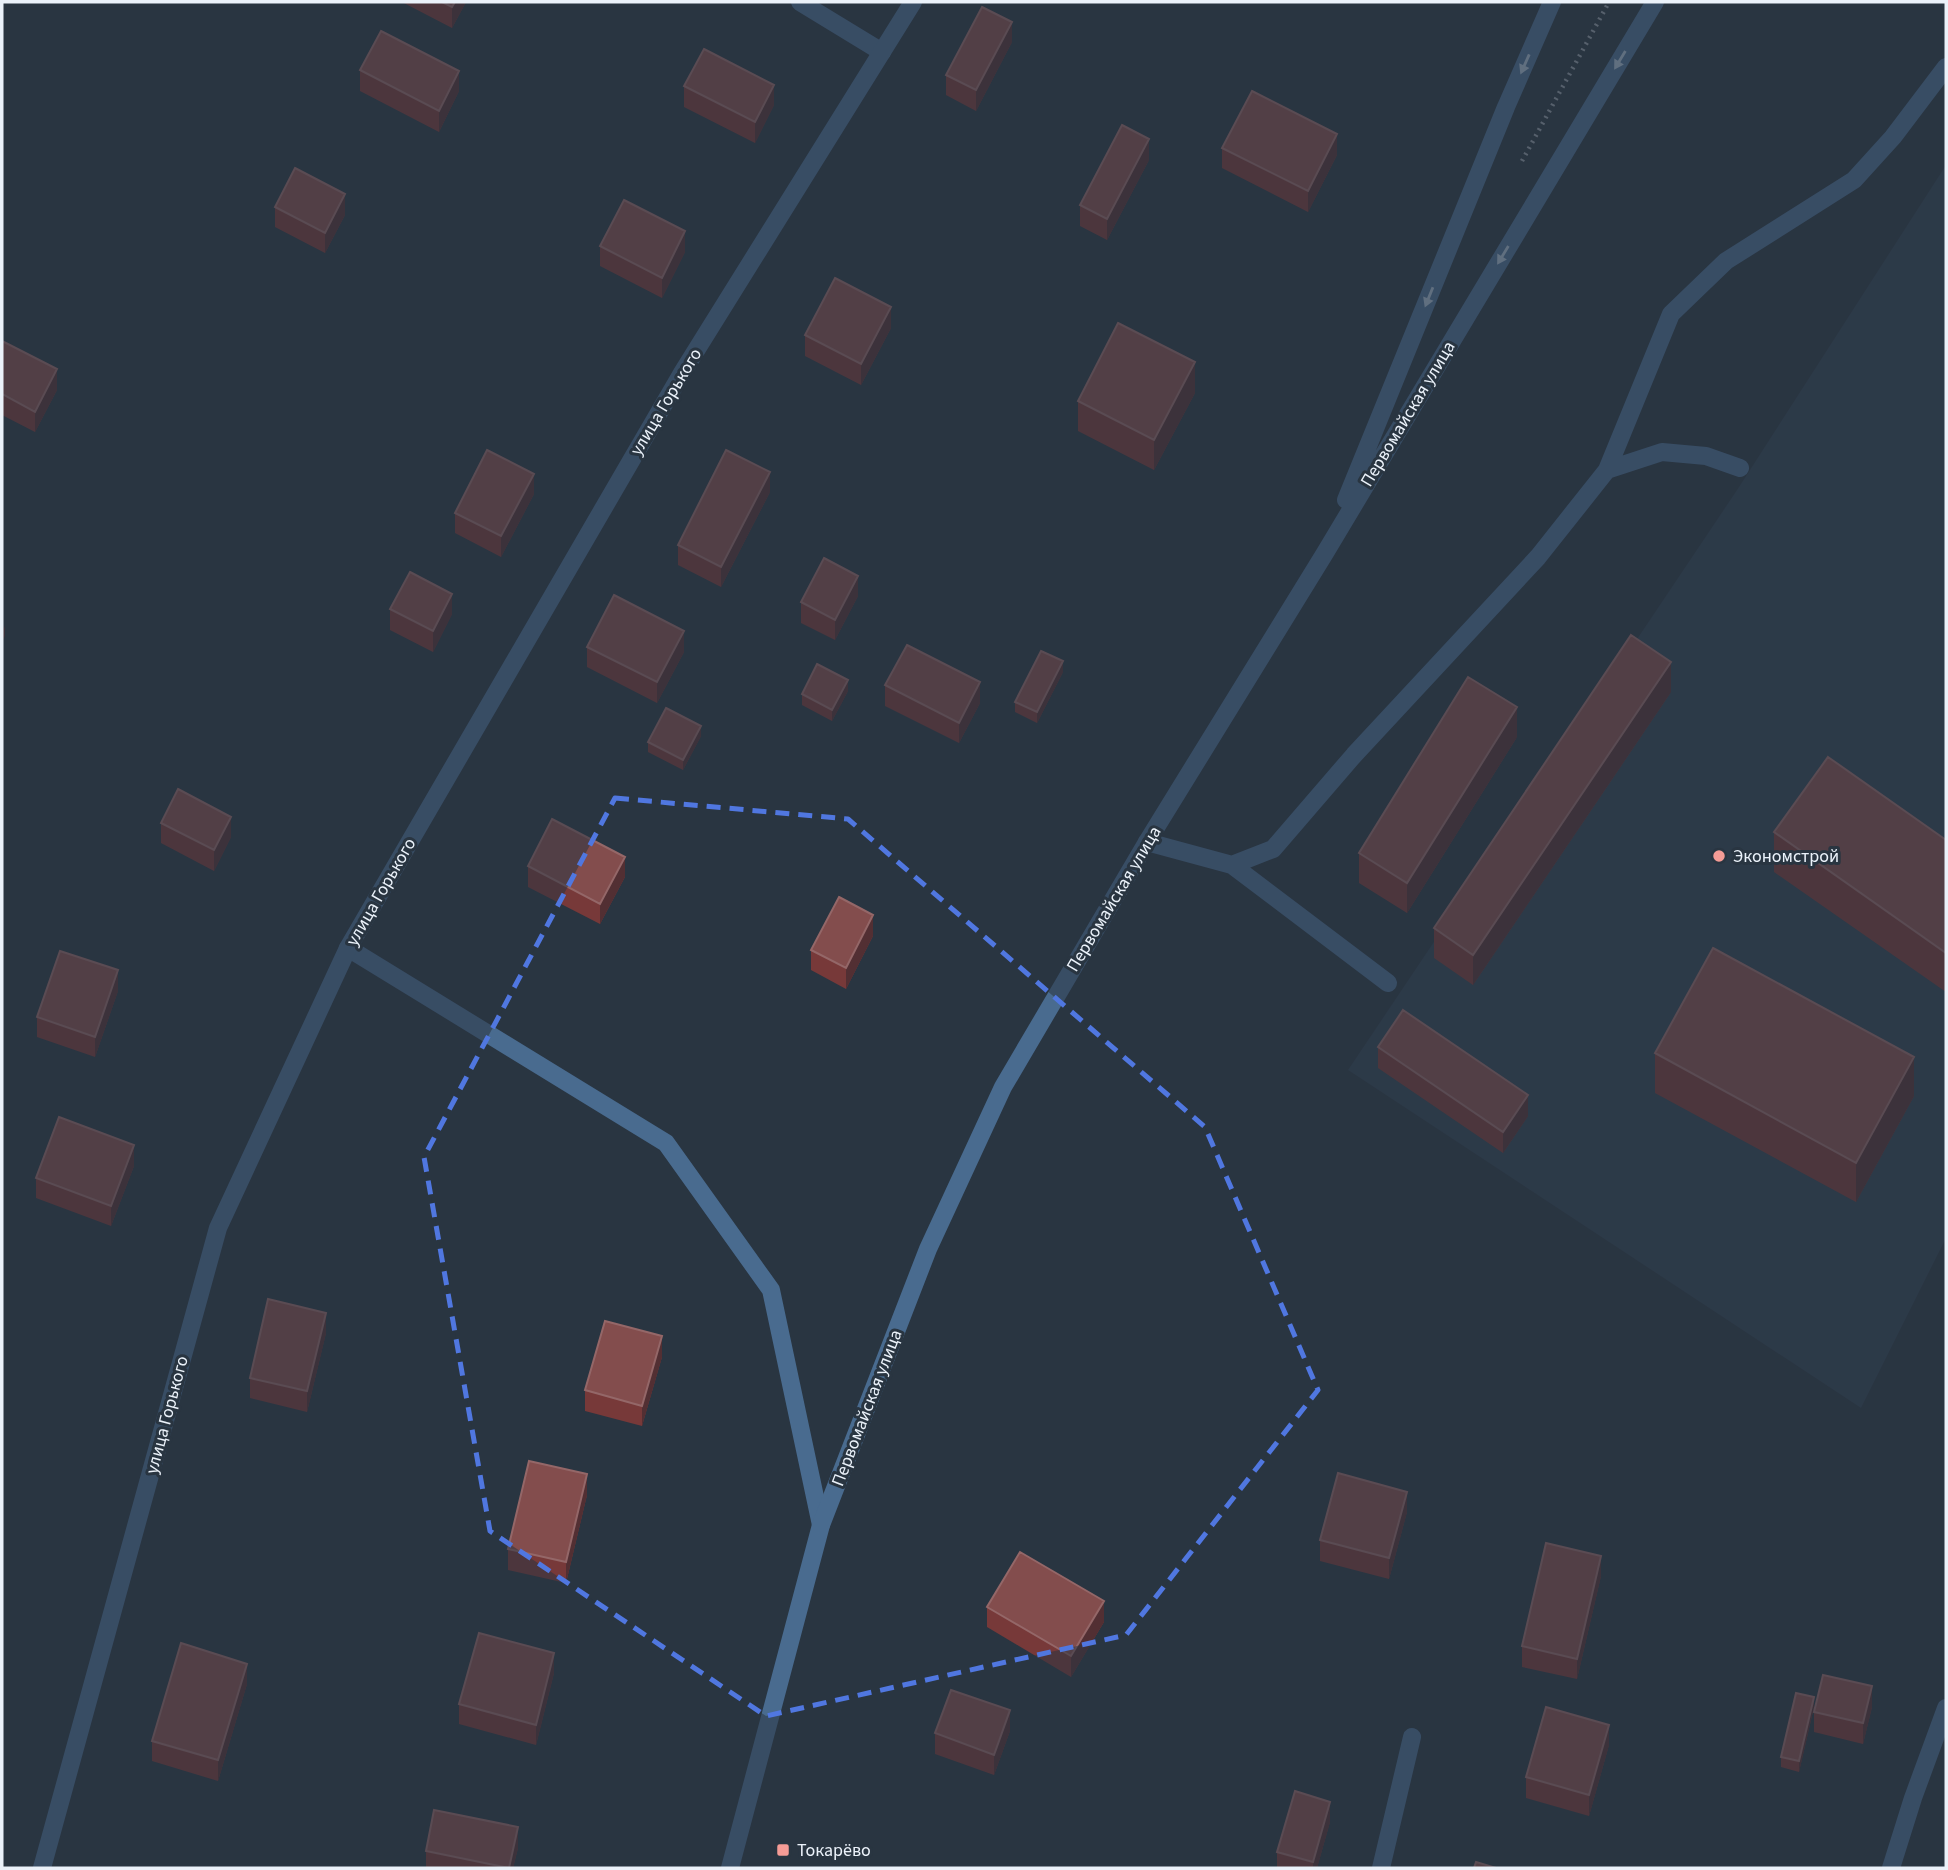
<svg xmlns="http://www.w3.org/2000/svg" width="1948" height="1870" viewBox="0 0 1948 1870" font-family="'Source Sans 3',sans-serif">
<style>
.built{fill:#304050}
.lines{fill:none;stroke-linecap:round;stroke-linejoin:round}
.path{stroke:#8d96a0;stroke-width:4.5;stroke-dasharray:2 5;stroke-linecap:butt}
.service{stroke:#496b8f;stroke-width:18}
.minor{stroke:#496b8f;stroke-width:18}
.wall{fill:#773939}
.shaded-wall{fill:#522f33}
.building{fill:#834d4d;stroke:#946768;stroke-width:2}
.oneway{fill:#a2b5ca}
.marked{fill:none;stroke:#5077e0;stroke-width:5;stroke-dasharray:14 9;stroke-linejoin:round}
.poi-dot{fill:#f59c96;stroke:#293541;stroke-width:2.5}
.labels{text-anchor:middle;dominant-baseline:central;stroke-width:6;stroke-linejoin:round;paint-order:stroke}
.street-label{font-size:18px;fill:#ebf2fa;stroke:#293541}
.poi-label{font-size:18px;fill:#ebf2fa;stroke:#293541;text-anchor:start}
</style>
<rect width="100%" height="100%" fill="#293541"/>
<!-- built -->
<path class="built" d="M 1946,165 L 1946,1238 L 1861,1408 L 1348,1070 L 1737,490 Z"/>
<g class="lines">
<!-- path -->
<path class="path" d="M 1522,161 L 1609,2"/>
<!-- service -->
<path class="service" d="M 800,2 L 882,52
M 1607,470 L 1671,314 L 1726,261 L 1854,180 L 1893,137 L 1946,67
M 1147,842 L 1232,865 L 1273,849 L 1354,755 L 1538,557 L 1607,470 L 1662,452 L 1706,456 L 1740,468
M 1232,865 L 1388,983
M 348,948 L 666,1143 L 771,1290 L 821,1525"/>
<!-- minor -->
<path class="minor" d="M 1346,500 L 1506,107 L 1552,2
M 42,1868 L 218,1228 L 348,948 L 682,373 L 913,2
M 730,1868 L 821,1525 L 928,1249 L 1003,1087 L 1147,842 L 1325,553 L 1655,2
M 1381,1868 L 1412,1737
M 1891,1868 L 1913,1798 L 1946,1708"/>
</g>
<!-- wall -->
<path class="wall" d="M 402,2 L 466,2 L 452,28 Z
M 1012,42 L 976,111 L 946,95 L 946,75 Z
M 360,70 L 459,91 L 439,132 L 360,91 Z
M 684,86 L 774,105 L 755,143 L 684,107 Z
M 1222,148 L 1337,155 L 1308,212 L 1222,168 Z
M 1149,160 L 1107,240 L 1080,226 L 1080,205 Z
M 275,207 L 345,215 L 325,253 L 275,227 Z
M 600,246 L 685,252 L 662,298 L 600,266 Z
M 891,328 L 861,385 L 805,356 L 805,335 Z
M 2,341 L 57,390 L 35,432 L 2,415 Z
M 1195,393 L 1154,470 L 1078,431 L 1078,401 Z
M 770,492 L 721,587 L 678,565 L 678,545 Z
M 534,494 L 501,557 L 455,533 L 455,513 Z
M 858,596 L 835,640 L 801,623 L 801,602 Z
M 390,609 L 452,614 L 433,652 L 390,630 Z
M 587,647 L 684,652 L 657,703 L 587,667 Z
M 1063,672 L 1037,723 L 1015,712 L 1015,702 Z
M 885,685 L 980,703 L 959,743 L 885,706 Z
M 848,691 L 832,721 L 802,705 L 802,694 Z
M 1671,692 L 1473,985 L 1434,958 L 1434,928 Z
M 701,736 L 683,770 L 648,752 L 648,742 Z
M 1517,737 L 1407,913 L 1359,883 L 1359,853 Z
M 161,823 L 231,837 L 214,871 L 161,843 Z
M 1774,832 L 1946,840 L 1946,992 L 1774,872 Z
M 528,866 L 625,877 L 600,924 L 528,887 Z
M 873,936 L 846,989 L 811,970 L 811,950 Z
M 118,991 L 95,1057 L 37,1037 L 37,1017 Z
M 1378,1047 L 1528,1116 L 1503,1153 L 1378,1068 Z
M 1655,1053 L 1914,1096 L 1856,1202 L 1655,1093 Z
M 134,1166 L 111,1226 L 36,1198 L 36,1178 Z
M 326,1333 L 307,1412 L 250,1398 L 250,1378 Z
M 662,1357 L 642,1426 L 585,1411 L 585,1390 Z
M 587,1495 L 566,1583 L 508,1570 L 508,1549 Z
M 1407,1512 L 1389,1579 L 1320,1561 L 1320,1540 Z
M 1601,1576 L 1577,1679 L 1522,1667 L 1522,1646 Z
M 987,1607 L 1104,1622 L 1071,1677 L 987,1627 Z
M 554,1673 L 536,1745 L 459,1724 L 459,1704 Z
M 247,1684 L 218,1781 L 152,1761 L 152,1741 Z
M 1814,1707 L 1799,1772 L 1781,1767 L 1781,1757 Z
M 1872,1707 L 1863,1744 L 1814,1732 L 1814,1712 Z
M 1010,1731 L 994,1775 L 935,1754 L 935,1733 Z
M 1609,1745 L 1589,1816 L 1526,1798 L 1526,1777 Z
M 1330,1822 L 1317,1868 L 1277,1868 L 1277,1852 Z
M 518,1848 L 513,1868 L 426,1868 L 426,1851 Z"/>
<!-- shaded-wall -->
<path class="shaded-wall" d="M 455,2 L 466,2 L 452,28 L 452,7 Z
M 1012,22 L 1012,42 L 976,111 L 976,90 Z
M 459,71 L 459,91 L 439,132 L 439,111 Z
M 774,85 L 774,105 L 755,143 L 755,122 Z
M 1337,134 L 1337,155 L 1308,212 L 1308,191 Z
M 1149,139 L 1149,160 L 1107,240 L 1107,219 Z
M 345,194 L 345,215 L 325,253 L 325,233 Z
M 685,231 L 685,252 L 662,298 L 662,278 Z
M 891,307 L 891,328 L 861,385 L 861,364 Z
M 1195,362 L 1195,393 L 1154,470 L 1154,440 Z
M 57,369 L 57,390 L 35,432 L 35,412 Z
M 770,472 L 770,492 L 721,587 L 721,567 Z
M 534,474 L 534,494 L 501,557 L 501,536 Z
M 858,576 L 858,596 L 835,640 L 835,620 Z
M 452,594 L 452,614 L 433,652 L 433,631 Z
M 5,626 L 5,636 L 2,642 L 2,632 Z
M 684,631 L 684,652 L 657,703 L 657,682 Z
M 1063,661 L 1063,672 L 1037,723 L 1037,712 Z
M 1671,662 L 1671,692 L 1473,985 L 1473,955 Z
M 848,680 L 848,691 L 832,721 L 832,710 Z
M 980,682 L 980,703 L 959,743 L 959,723 Z
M 1517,707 L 1517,737 L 1407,913 L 1407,883 Z
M 701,726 L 701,736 L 683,770 L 683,760 Z
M 231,817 L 231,837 L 214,871 L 214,850 Z
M 625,857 L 625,877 L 600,924 L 600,904 Z
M 873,915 L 873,936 L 846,989 L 846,968 Z
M 118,970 L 118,991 L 95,1057 L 95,1037 Z
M 1914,1057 L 1914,1096 L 1856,1202 L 1856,1163 Z
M 1528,1095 L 1528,1116 L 1503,1153 L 1503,1132 Z
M 134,1145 L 134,1166 L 111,1226 L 111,1206 Z
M 326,1313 L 326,1333 L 307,1412 L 307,1391 Z
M 662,1336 L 662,1357 L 642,1426 L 642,1406 Z
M 587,1474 L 587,1495 L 566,1583 L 566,1562 Z
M 1407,1492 L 1407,1512 L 1389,1579 L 1389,1558 Z
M 1601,1556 L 1601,1576 L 1577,1679 L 1577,1659 Z
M 1104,1601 L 1104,1622 L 1071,1677 L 1071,1656 Z
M 554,1653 L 554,1673 L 536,1745 L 536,1725 Z
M 247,1664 L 247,1684 L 218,1781 L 218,1760 Z
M 1872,1686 L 1872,1707 L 1863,1744 L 1863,1723 Z
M 1814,1697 L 1814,1707 L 1799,1772 L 1799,1761 Z
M 1010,1710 L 1010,1731 L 994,1775 L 994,1755 Z
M 1609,1725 L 1609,1745 L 1589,1816 L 1589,1795 Z
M 1330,1802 L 1330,1822 L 1317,1868 L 1313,1868 L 1313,1862 Z
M 518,1827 L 518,1848 L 513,1868 L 509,1868 Z"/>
<!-- building -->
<path class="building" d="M 442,2 L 455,2 L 452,7 Z
M 982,7 L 1012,22 L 976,90 L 946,75 Z
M 381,31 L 459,71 L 439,111 L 360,70 Z
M 704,49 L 774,85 L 755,122 L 684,86 Z
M 1252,91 L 1337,134 L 1308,191 L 1222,148 Z
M 1122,125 L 1149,139 L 1107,219 L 1080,205 Z
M 295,168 L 345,194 L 325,233 L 275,207 Z
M 624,200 L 685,231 L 662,278 L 600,246 Z
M 835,278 L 891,307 L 861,364 L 805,335 Z
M 1118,323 L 1195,362 L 1154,440 L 1078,401 Z
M 2,341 L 57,369 L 35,412 L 2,394 Z
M 487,450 L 534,474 L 501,536 L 455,513 Z
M 726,450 L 770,472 L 721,567 L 678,545 Z
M 824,558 L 858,576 L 835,620 L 801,602 Z
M 410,572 L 452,594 L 433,631 L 390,609 Z
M 614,595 L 684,631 L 657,682 L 587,647 Z
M 1631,635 L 1671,662 L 1473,955 L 1434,928 Z
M 907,645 L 980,682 L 959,723 L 885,685 Z
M 1041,651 L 1063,661 L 1037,712 L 1015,702 Z
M 817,664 L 848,680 L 832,710 L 802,694 Z
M 1468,677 L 1517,707 L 1407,883 L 1359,853 Z
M 666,708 L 701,726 L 683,760 L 648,742 Z
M 1828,757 L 1946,840 L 1946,953 L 1774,832 Z
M 178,789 L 231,817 L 214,850 L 161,823 Z
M 552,819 L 625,857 L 600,904 L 528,866 Z
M 839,897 L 873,915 L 846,968 L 811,950 Z
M 1713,948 L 1914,1057 L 1856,1163 L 1655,1053 Z
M 60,951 L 118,970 L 95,1037 L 37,1017 Z
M 1403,1010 L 1528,1095 L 1503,1132 L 1378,1047 Z
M 59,1117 L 134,1145 L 111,1206 L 36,1178 Z
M 268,1299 L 326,1313 L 307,1391 L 250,1378 Z
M 605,1321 L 662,1336 L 642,1406 L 585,1390 Z
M 529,1461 L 587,1474 L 566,1562 L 508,1549 Z
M 1338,1473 L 1407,1492 L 1389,1558 L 1320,1540 Z
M 1546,1543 L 1601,1556 L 1577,1659 L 1522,1646 Z
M 1020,1552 L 1104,1601 L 1071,1656 L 987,1607 Z
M 479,1633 L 554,1653 L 536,1725 L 459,1704 Z
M 181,1643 L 247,1664 L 218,1760 L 152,1741 Z
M 1823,1675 L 1872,1686 L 1863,1723 L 1814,1712 Z
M 951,1690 L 1010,1710 L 994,1755 L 935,1733 Z
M 1796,1693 L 1814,1697 L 1799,1761 L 1781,1757 Z
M 1546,1707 L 1609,1725 L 1589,1795 L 1526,1777 Z
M 1295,1791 L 1330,1802 L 1313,1862 L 1277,1852 Z
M 434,1810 L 518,1827 L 509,1868 L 426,1851 Z
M 1476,1862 L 1496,1868 L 1474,1868 Z"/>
<!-- one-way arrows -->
<defs><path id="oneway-solid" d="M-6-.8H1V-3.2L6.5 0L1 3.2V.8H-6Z" transform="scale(1.75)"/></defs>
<g class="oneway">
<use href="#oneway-solid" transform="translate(1620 60) rotate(121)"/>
<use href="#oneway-solid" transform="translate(1525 64) rotate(114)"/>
<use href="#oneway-solid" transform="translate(1503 255) rotate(121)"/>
<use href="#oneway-solid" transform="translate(1429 297) rotate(112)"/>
</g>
<!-- marked area -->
<path d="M0 0H1948V1870H0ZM 615,798 L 848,819 L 1205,1127 L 1318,1390 L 1126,1635 L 766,1716 L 490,1531 L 424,1157 Z" fill="#293541" fill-opacity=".55" fill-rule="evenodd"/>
<path class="marked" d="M 615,798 L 848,819 L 1205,1127 L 1318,1390 L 1126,1635 L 766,1716 L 490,1531 L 424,1157 Z"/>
<!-- markers -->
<g class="poi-dot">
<circle cx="1719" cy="856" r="7"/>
<rect x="776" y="1843" width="14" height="14" rx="3.5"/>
</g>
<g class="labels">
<!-- street labels -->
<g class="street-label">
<text transform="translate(666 402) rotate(-59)">улица Горького</text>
<text transform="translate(1408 414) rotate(-59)">Первомайская улица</text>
<text transform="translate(381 892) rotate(-60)">улица Горького</text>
<text transform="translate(1114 899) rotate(-59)">Первомайская улица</text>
<text transform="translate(867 1408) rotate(-69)">Первомайская улица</text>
<text transform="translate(167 1415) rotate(-75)">улица Горького</text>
</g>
<!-- poi labels -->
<g class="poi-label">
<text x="1733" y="856">Экономстрой</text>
<text x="797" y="1850">Токарёво</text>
</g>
</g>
<!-- border -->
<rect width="1948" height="1870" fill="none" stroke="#ebf2fa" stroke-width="7"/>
</svg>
